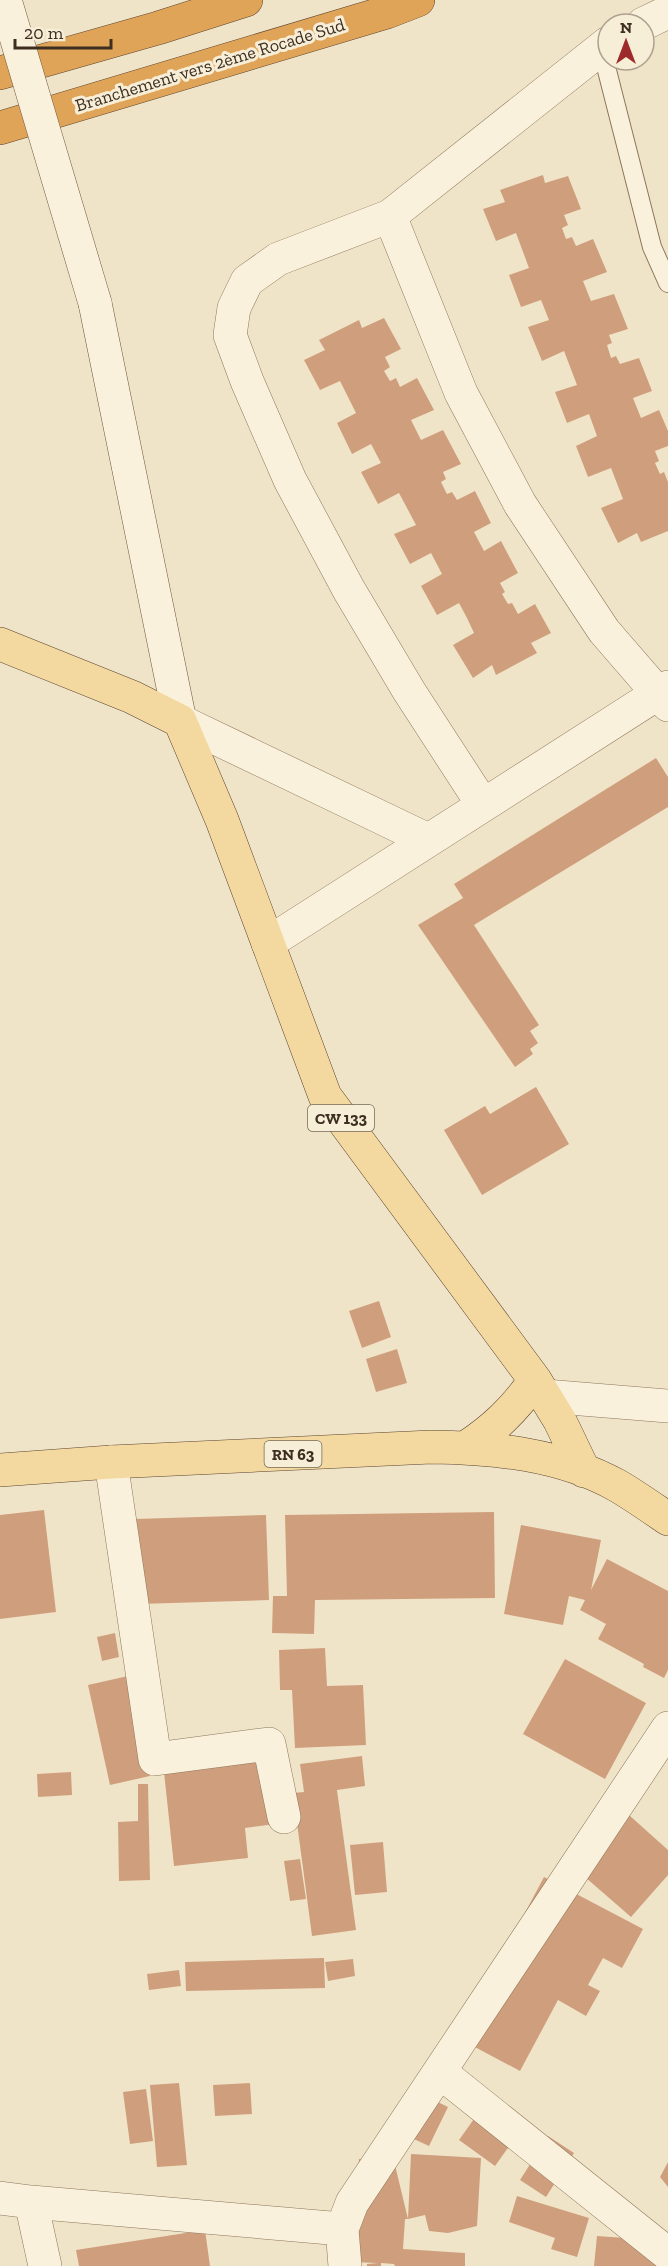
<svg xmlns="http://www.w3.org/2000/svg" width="668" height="2266" viewBox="0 0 668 2266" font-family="'Zilla Slab',serif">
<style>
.building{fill:#cf9f7d}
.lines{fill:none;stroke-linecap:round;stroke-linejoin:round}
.service-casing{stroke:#8d765c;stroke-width:20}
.minor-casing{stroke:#8d765c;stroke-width:34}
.secondary-casing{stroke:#6f573f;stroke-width:34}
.primary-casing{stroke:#5b4430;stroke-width:34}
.motorway-casing{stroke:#5b4430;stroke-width:34}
.service{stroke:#faf1dc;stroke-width:18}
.minor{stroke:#faf1dc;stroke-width:33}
.secondary{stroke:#faf1dc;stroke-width:33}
.primary{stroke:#f3d9a0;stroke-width:33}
.motorway{stroke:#e0a458;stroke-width:33}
.secondary-bridge-casing{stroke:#6f573f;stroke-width:34;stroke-linecap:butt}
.secondary-bridge{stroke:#faf1dc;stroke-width:33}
.labels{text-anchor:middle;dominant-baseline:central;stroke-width:6;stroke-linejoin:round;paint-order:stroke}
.shield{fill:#f7eed8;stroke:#756857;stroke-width:1.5}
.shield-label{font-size:16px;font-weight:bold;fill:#3d2e20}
.street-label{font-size:18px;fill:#3d2e20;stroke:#f7eed8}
</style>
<rect width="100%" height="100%" fill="#f0e4c8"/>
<!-- building -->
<path class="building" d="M 543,175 L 545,183 L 568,176 L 581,209 L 564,215 L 568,225 L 562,228 L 566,239 L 572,237 L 576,246 L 593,239 L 607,272 L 583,281 L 591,301 L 614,294 L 628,329 L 609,335 L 612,343 L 607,345 L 611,358 L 616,356 L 620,364 L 639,358 L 652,391 L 633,398 L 641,418 L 659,410 L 668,431 L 668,446 L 655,451 L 659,461 L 655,463 L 660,474 L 664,472 L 668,482 L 668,531 L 641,542 L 637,533 L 618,543 L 601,508 L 623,499 L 611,468 L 588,477 L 576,446 L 597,436 L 589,414 L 567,423 L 555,392 L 577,385 L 564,351 L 542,361 L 528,327 L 549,320 L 541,300 L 521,307 L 509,275 L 529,268 L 516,233 L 496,241 L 483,209 L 505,202 L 500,190 Z
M 384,318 L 401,349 L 385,357 L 390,367 L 384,371 L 390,381 L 396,378 L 400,387 L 417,378 L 434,410 L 411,420 L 421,440 L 443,430 L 461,464 L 443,472 L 446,479 L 441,482 L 447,494 L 452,492 L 457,500 L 475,491 L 491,523 L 474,532 L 484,551 L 501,541 L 518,573 L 500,583 L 505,592 L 502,594 L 508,604 L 512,603 L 518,614 L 535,604 L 551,633 L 531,643 L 537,653 L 496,675 L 492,665 L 473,678 L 453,645 L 474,633 L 467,618 L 459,603 L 437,615 L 421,586 L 442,574 L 431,553 L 410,564 L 394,534 L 416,525 L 399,493 L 378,504 L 361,472 L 381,463 L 371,444 L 352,454 L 337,423 L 356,413 L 340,381 L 320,390 L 304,360 L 325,350 L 319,340 L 359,320 L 362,328 Z
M 656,758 L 668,777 L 668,807 L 474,925 L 539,1025 L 530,1031 L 538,1043 L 530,1049 L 533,1054 L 515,1067 L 418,925 L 463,898 L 454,884 Z
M 536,1087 L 569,1144 L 482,1195 L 444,1130 L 485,1106 L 490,1114 Z
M 379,1301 L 391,1337 L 362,1348 L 349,1311 Z
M 397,1349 L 407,1383 L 376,1392 L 366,1359 Z
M 44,1510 L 56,1612 L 0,1619 L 0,1515 Z
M 494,1512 L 495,1598 L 315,1600 L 314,1634 L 272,1633 L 273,1596 L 287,1596 L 285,1515 Z
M 266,1515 L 269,1600 L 138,1604 L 135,1519 Z
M 521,1525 L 601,1540 L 591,1590 L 607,1559 L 668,1591 L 668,1670 L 664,1678 L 643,1667 L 644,1664 L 598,1639 L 606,1624 L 580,1610 L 585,1600 L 569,1596 L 563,1625 L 504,1614 Z
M 115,1633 L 119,1657 L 102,1661 L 97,1637 Z
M 325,1648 L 327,1686 L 363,1685 L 366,1745 L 295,1748 L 292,1690 L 280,1690 L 279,1650 Z
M 565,1659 L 646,1703 L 605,1779 L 523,1734 Z
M 128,1676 L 150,1776 L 110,1785 L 88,1685 Z
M 266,1742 L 275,1824 L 245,1828 L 248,1858 L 174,1866 L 162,1753 Z
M 362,1756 L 365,1786 L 337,1790 L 356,1930 L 312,1936 L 293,1793 L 304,1792 L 300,1764 Z
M 71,1772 L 72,1795 L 38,1797 L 37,1774 Z
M 138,1784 L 148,1784 L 150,1880 L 119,1881 L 118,1822 L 138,1821 Z
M 629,1815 L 668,1850 L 668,1875 L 631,1917 L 570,1864 Z
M 383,1842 L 387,1892 L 355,1895 L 350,1845 Z
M 300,1859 L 306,1899 L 290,1901 L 284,1861 Z
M 544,1877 L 643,1929 L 622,1968 L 603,1958 L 588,1985 L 600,1991 L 586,2016 L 558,2000 L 520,2071 L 458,2038 Z
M 324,1958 L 325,1988 L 186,1991 L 185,1962 Z
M 353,1959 L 355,1976 L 328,1981 L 325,1962 Z
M 179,1970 L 181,1986 L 149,1990 L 147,1974 Z
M 179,2083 L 187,2165 L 157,2167 L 150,2085 Z
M 250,2083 L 252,2114 L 215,2116 L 213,2085 Z
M 409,2088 L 448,2107 L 429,2146 L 390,2128 Z
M 146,2089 L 153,2141 L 130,2144 L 123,2092 Z
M 491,2095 L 527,2121 L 495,2166 L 459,2140 Z
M 548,2136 L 574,2153 L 546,2197 L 520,2180 Z
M 411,2154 L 481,2158 L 477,2226 L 448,2233 L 429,2231 L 425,2215 L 408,2219 Z
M 359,2159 L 394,2161 L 408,2219 L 405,2219 L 403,2249 L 465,2253 L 465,2266 L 395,2266 L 394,2264 L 381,2263 L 381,2266 L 367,2266 L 367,2264 L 378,2263 L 352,2262 Z
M 668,2162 L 668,2187 L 660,2177 Z
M 517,2196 L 589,2218 L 577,2257 L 551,2249 L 555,2238 L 509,2222 Z
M 205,2230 L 210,2266 L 79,2266 L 76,2250 Z
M 597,2236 L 668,2241 L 668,2266 L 594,2266 Z"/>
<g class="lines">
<!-- service casing -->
<g class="service-casing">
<path id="service" d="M 601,47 L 652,247 L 668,283"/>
</g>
<!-- minor casing -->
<g class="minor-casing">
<path id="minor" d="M 643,24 L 668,12
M 390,216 L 461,393 L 520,504 L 604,631 L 668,705
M 180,721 L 428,840
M 483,805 L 409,691 L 349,590 L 290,480 L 247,381 L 230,335 L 234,308 L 247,281 L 278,259 L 390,216 L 608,43
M 268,943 L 668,687
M 545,1396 L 668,1406
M 111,1462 L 155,1759 L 269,1744 L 284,1817
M 440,2072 L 668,2254
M 0,2198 L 31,2202 L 45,2266
M 31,2202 L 342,2229
M 345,2266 L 342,2229 L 352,2203 L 668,1728"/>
</g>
<!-- secondary casing -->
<g class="secondary-casing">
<path id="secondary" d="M 95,303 L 180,721"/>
</g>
<!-- primary casing -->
<g class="primary-casing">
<path id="primary" d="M 0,644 L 132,697 L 180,721 L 222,820 L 325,1096 L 535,1380 L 560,1421 L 584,1471
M 465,1448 C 494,1429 515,1409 535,1380
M 0,1470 L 111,1462 L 431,1447 C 495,1448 561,1454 618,1486 C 635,1496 652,1508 668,1519"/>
</g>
<!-- motorway casing -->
<g class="motorway-casing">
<path id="motorway" d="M 0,73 L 158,28 L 246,0
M 0,128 L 387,12 L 418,0"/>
</g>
<!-- service -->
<use href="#service" class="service"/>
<!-- minor -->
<use href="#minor" class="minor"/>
<!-- secondary -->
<use href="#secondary" class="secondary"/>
<!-- primary -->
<use href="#primary" class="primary"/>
<!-- motorway -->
<use href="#motorway" class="motorway"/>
<!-- secondary-bridge casing -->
<g class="secondary-bridge-casing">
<path id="secondary-bridge" d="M 5,0 L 95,303"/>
</g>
<!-- secondary-bridge -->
<use href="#secondary-bridge" class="secondary-bridge"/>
</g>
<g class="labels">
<!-- shield labels -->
<g class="shield">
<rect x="308" y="1105" width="66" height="26" rx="4.5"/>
<rect x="264.5" y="1441" width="57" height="26" rx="4.5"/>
</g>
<g class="shield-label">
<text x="341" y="1118">CW 133</text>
<text x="293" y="1454">RN 63</text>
</g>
<!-- street labels -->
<g class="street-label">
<text transform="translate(210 65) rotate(-17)">Branchement vers 2ème Rocade Sud</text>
</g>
</g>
<!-- north arrow -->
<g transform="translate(626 42)"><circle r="28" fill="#f7eed8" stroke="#ada18e" stroke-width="1.5"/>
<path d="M0-4.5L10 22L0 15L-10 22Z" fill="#9e2a2b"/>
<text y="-9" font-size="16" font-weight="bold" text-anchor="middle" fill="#3d2e20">N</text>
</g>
<!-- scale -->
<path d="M15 39v9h96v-9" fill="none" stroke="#3d2e20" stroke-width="3"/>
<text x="24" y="39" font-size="18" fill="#3d2e20" stroke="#f7eed8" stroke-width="4.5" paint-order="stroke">20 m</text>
</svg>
